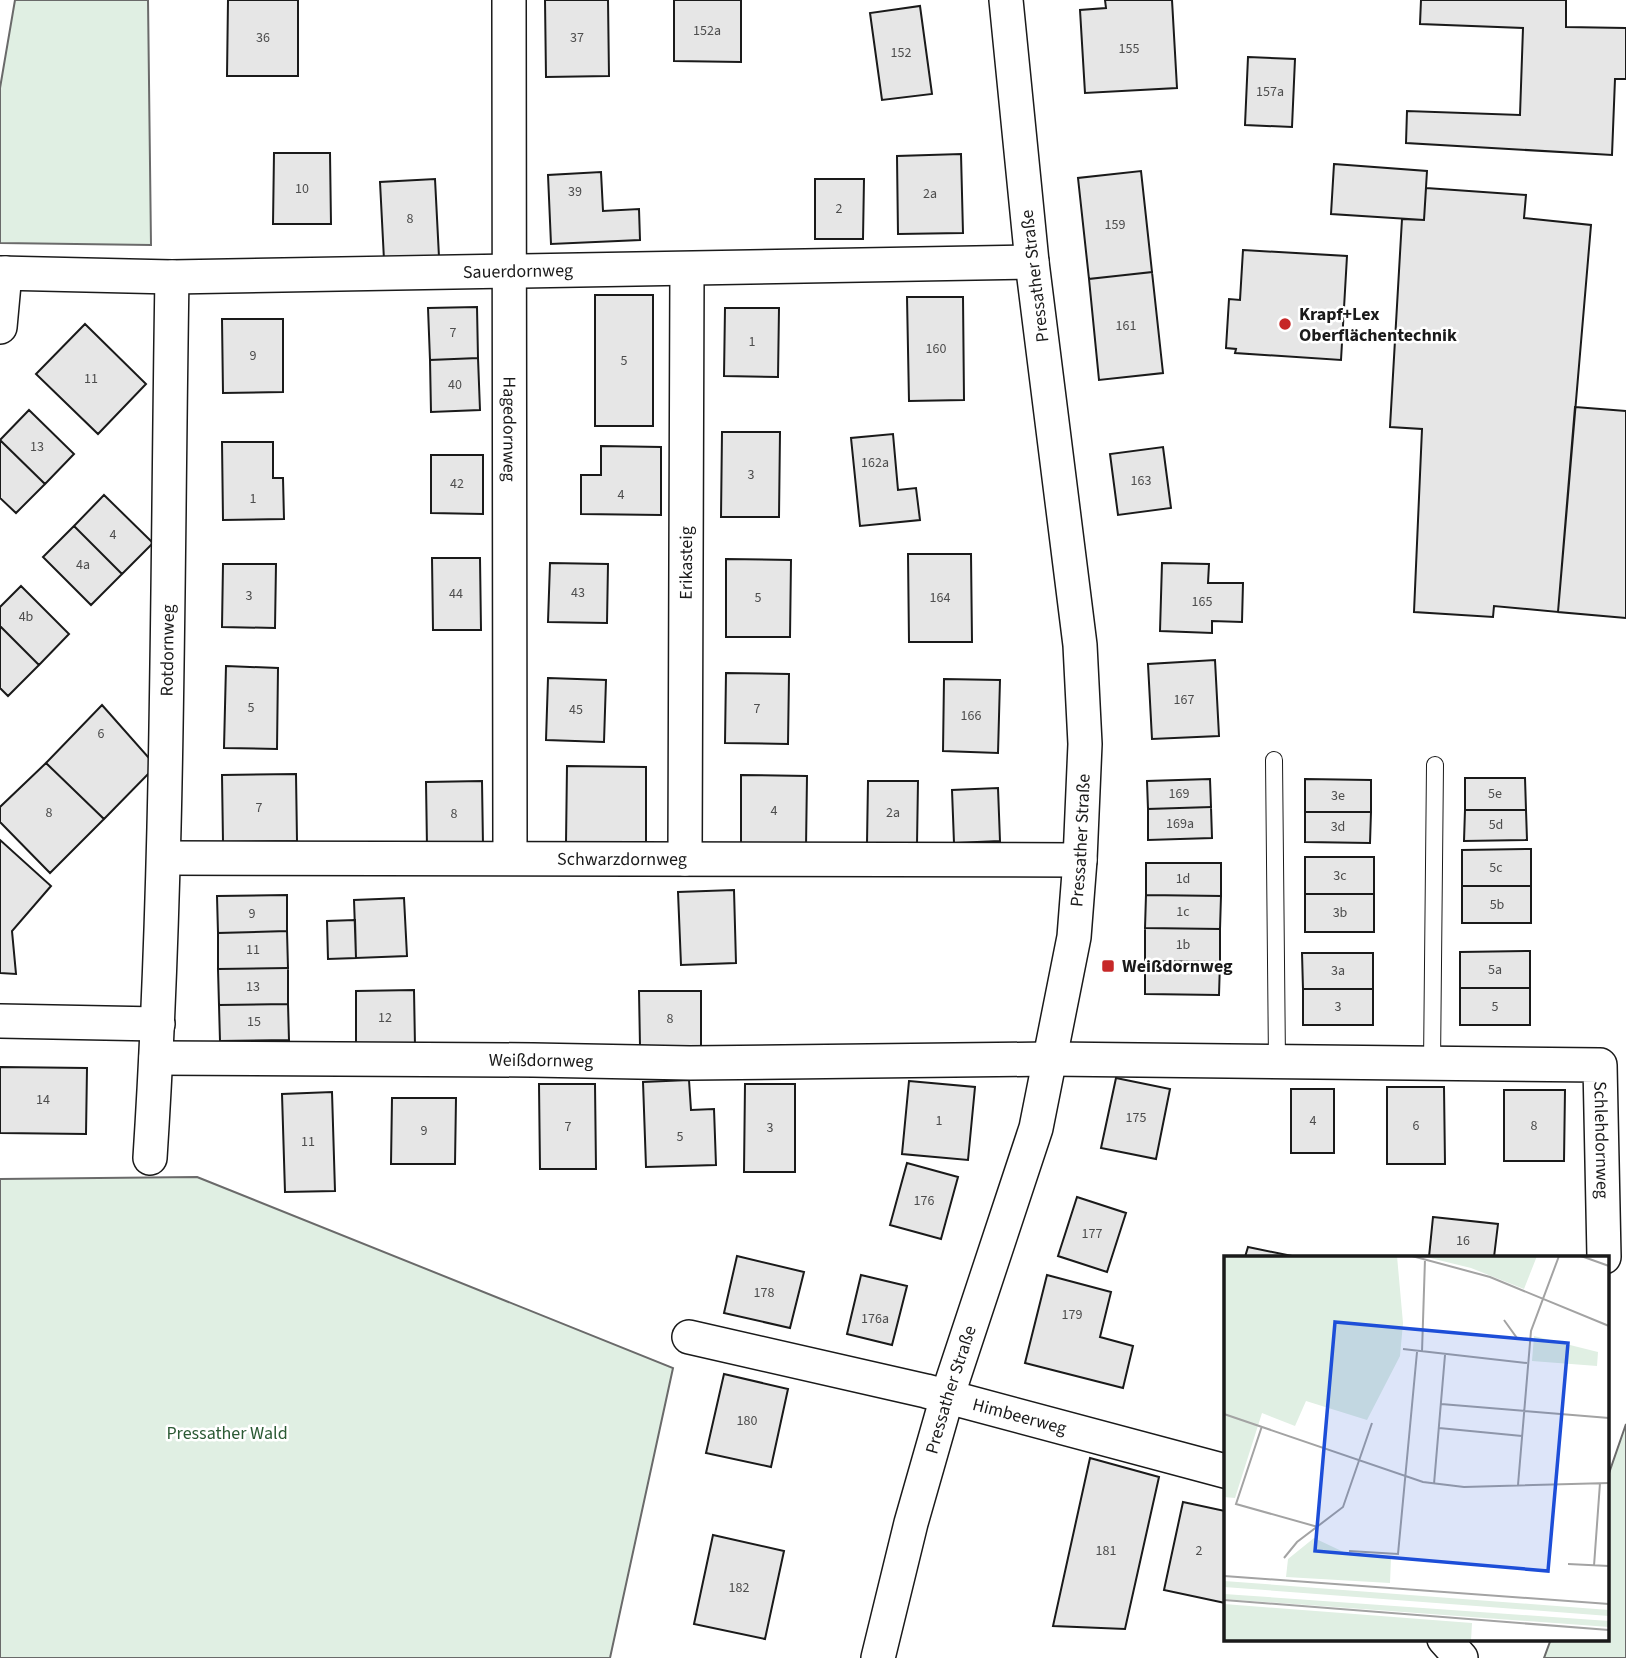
<svg xmlns="http://www.w3.org/2000/svg" width="1626" height="1658" viewBox="0 0 1626 1658" font-family="'Source Sans 3',sans-serif">
<style>
.green{fill:#e0efe3;stroke:#6a6a6a;stroke-width:2}
.building{fill:#e6e6e6;stroke:#1a1a1a;stroke-width:2}
.lines{fill:none;stroke-linecap:round;stroke-linejoin:round}
.service-casing{stroke:#1a1a1a;stroke-width:18}
.minor-casing{stroke:#1a1a1a;stroke-width:36}
.service{stroke:#fff;stroke-width:16}
.minor{stroke:#fff;stroke-width:33}
.poi-dot{fill:#c62828;stroke:#fff;stroke-width:2.5}
.labels{text-anchor:middle;dominant-baseline:central;stroke-width:5;stroke-linejoin:round;paint-order:stroke}
.number-label{font-size:14px;fill:#4d4d4d}
.street-label{font-size:18px;fill:#1a1a1a;stroke:#fff}
.poi-label{font-size:18px;font-weight:bold;fill:#1a1a1a;stroke:#fff;text-anchor:start}
.park-label{font-size:18px;fill:#2b5a34;stroke:#fff}
.inset-road{fill:none;stroke:#a3a3a3;stroke-width:2}
.view{fill:#1d4ed8;fill-opacity:0.15;stroke:#1d4ed8;stroke-width:3.5}
.inset-edge{fill:none;stroke:#1a1a1a;stroke-width:3.5}
</style>
<rect width="100%" height="100%" fill="#fff"/>
<!-- green -->
<path class="green" d="M 15,0 L 148,0 L 151,245 L 0,243 L 0,88 Z
M 197,1177 L 673,1368 L 610,1658 L 0,1658 L 0,1179 Z
M 1626,1424 L 1626,1658 L 1544,1658 L 1551,1639 L 1607,1639 L 1607,1479 Z"/>
<!-- building -->
<path class="building" d="M 228,0 L 298,0 L 298,76 L 227,76 Z
M 545,0 L 608,0 L 609,76 L 546,77 Z
M 674,0 L 741,0 L 741,62 L 674,61 Z
M 1105,0 L 1172,0 L 1177,88 L 1085,93 L 1080,10 L 1106,8 Z
M 1421,0 L 1566,0 L 1566,27 L 1626,28 L 1626,79 L 1615,79 L 1612,155 L 1406,143 L 1407,111 L 1520,115 L 1523,28 L 1420,24 Z
M 920,6 L 932,94 L 882,100 L 870,13 Z
M 1248,57 L 1295,59 L 1292,127 L 1245,125 Z
M 274,153 L 330,153 L 331,224 L 273,224 Z
M 961,154 L 963,233 L 898,234 L 897,156 Z
M 1334,164 L 1427,171 L 1424,220 L 1331,214 Z
M 1141,171 L 1152,272 L 1089,279 L 1078,178 Z
M 601,172 L 603,211 L 639,209 L 640,240 L 551,244 L 548,175 Z
M 435,179 L 439,257 L 384,260 L 380,182 Z
M 815,179 L 864,179 L 863,239 L 815,239 Z
M 1426,188 L 1526,195 L 1524,218 L 1591,225 L 1558,612 L 1494,606 L 1493,617 L 1414,612 L 1422,429 L 1390,427 L 1402,219 L 1424,220 Z
M 1243,250 L 1347,256 L 1341,360 L 1235,353 L 1236,349 L 1226,348 L 1229,299 L 1240,300 Z
M 1152,272 L 1163,373 L 1099,380 L 1089,279 Z
M 595,295 L 653,295 L 653,426 L 595,426 Z
M 907,297 L 963,297 L 964,400 L 909,401 Z
M 477,307 L 478,358 L 430,360 L 428,308 Z
M 725,308 L 779,308 L 778,377 L 724,376 Z
M 222,319 L 283,319 L 283,392 L 223,393 Z
M 85,324 L 146,384 L 98,434 L 36,374 Z
M 478,358 L 480,410 L 431,412 L 430,360 Z
M 1575,407 L 1626,411 L 1626,618 L 1558,612 Z
M 29,410 L 74,454 L 45,484 L 0,440 Z
M 722,432 L 780,432 L 779,517 L 721,517 Z
M 893,434 L 898,490 L 916,488 L 920,520 L 860,526 L 851,438 Z
M 0,440 L 45,484 L 16,513 L 0,498 Z
M 222,442 L 273,442 L 273,478 L 283,478 L 284,519 L 223,520 Z
M 601,446 L 661,447 L 661,515 L 581,514 L 581,475 L 601,475 Z
M 1163,447 L 1171,508 L 1118,515 L 1110,454 Z
M 431,455 L 483,455 L 483,514 L 431,513 Z
M 104,495 L 153,543 L 122,574 L 74,526 Z
M 74,526 L 122,574 L 91,605 L 43,557 Z
M 908,554 L 971,554 L 972,642 L 909,642 Z
M 432,558 L 480,558 L 481,630 L 433,630 Z
M 726,559 L 791,560 L 790,637 L 726,637 Z
M 550,563 L 608,564 L 607,623 L 548,622 Z
M 1162,563 L 1209,564 L 1208,583 L 1243,583 L 1242,622 L 1212,621 L 1212,633 L 1160,631 Z
M 223,564 L 276,564 L 275,628 L 222,627 Z
M 21,586 L 69,634 L 39,665 L 0,626 L 0,607 Z
M 0,626 L 39,665 L 8,696 L 0,688 Z
M 1215,660 L 1219,736 L 1152,739 L 1148,664 Z
M 226,666 L 278,668 L 277,749 L 224,748 Z
M 726,673 L 789,674 L 788,744 L 725,743 Z
M 548,678 L 606,680 L 604,742 L 546,740 Z
M 944,679 L 1000,680 L 998,753 L 943,751 Z
M 102,705 L 156,766 L 104,819 L 46,763 Z
M 46,763 L 104,819 L 50,873 L 0,822 L 0,807 Z
M 567,766 L 646,767 L 646,844 L 566,843 Z
M 296,774 L 297,841 L 223,842 L 222,775 Z
M 741,775 L 807,776 L 806,848 L 741,847 Z
M 1465,778 L 1525,778 L 1526,810 L 1465,810 Z
M 1210,779 L 1211,807 L 1148,809 L 1147,781 Z
M 1305,779 L 1371,780 L 1371,812 L 1305,812 Z
M 482,781 L 483,846 L 427,847 L 426,782 Z
M 868,781 L 918,781 L 917,845 L 867,844 Z
M 998,788 L 1000,841 L 954,843 L 952,790 Z
M 1211,807 L 1212,838 L 1148,840 L 1148,809 Z
M 1465,810 L 1526,810 L 1527,840 L 1464,841 Z
M 1305,812 L 1371,812 L 1370,843 L 1305,842 Z
M 0,840 L 51,886 L 12,931 L 16,974 L 0,973 Z
M 1531,849 L 1531,886 L 1462,886 L 1462,850 Z
M 1305,857 L 1374,857 L 1374,894 L 1305,894 Z
M 1146,863 L 1221,863 L 1221,896 L 1146,895 Z
M 1462,886 L 1531,886 L 1531,923 L 1462,923 Z
M 734,890 L 736,963 L 681,965 L 678,892 Z
M 1305,894 L 1374,894 L 1374,932 L 1305,932 Z
M 287,895 L 287,931 L 218,933 L 217,896 Z
M 1146,895 L 1221,896 L 1220,929 L 1145,928 Z
M 404,898 L 407,956 L 356,958 L 354,900 Z
M 355,920 L 356,958 L 328,959 L 327,921 Z
M 1145,928 L 1220,929 L 1220,962 L 1145,961 Z
M 287,931 L 288,968 L 218,969 L 218,933 Z
M 1530,951 L 1530,988 L 1460,988 L 1460,952 Z
M 1302,953 L 1373,953 L 1373,989 L 1303,989 Z
M 1145,961 L 1220,962 L 1219,995 L 1145,994 Z
M 288,968 L 288,1004 L 219,1005 L 218,969 Z
M 1460,988 L 1530,988 L 1530,1025 L 1460,1025 Z
M 1303,989 L 1373,989 L 1373,1025 L 1303,1025 Z
M 414,990 L 415,1046 L 356,1046 L 356,991 Z
M 639,991 L 701,991 L 701,1046 L 640,1046 Z
M 288,1004 L 289,1040 L 220,1041 L 219,1005 Z
M 0,1067 L 87,1068 L 86,1134 L 0,1133 Z
M 1116,1078 L 1170,1089 L 1156,1159 L 1101,1148 Z
M 689,1080 L 691,1110 L 714,1109 L 716,1165 L 646,1167 L 643,1082 Z
M 909,1081 L 975,1087 L 968,1160 L 902,1154 Z
M 539,1084 L 595,1084 L 596,1169 L 540,1169 Z
M 745,1084 L 795,1084 L 795,1172 L 744,1172 Z
M 1387,1087 L 1444,1087 L 1445,1164 L 1387,1164 Z
M 1291,1089 L 1334,1089 L 1334,1153 L 1291,1153 Z
M 1504,1090 L 1565,1090 L 1564,1161 L 1504,1161 Z
M 332,1092 L 335,1191 L 285,1192 L 282,1094 Z
M 392,1098 L 456,1098 L 455,1164 L 391,1164 Z
M 907,1163 L 958,1177 L 941,1239 L 890,1225 Z
M 1077,1197 L 1126,1213 L 1107,1272 L 1058,1256 Z
M 1433,1217 L 1498,1224 L 1494,1257 L 1429,1257 Z
M 1248,1247 L 1297,1257 L 1245,1257 Z
M 737,1256 L 804,1272 L 790,1328 L 724,1313 Z
M 861,1275 L 907,1286 L 892,1345 L 847,1334 Z
M 1047,1275 L 1111,1292 L 1100,1337 L 1133,1346 L 1123,1388 L 1025,1363 Z
M 724,1374 L 788,1389 L 771,1467 L 706,1453 Z
M 1090,1458 L 1159,1477 L 1125,1629 L 1053,1626 Z
M 1183,1502 L 1225,1511 L 1225,1603 L 1164,1590 Z
M 713,1535 L 784,1551 L 765,1639 L 694,1624 Z"/>
<g class="lines">
<!-- service casing -->
<g class="service-casing">
<path id="service" d="M 1274,760 L 1277,1062
M 1432,1064 L 1435,765"/>
</g>
<!-- minor casing -->
<g class="minor-casing">
<g id="minor">
<path id="s1" d="M 509,0 L 510,858"/>
<path id="s2" d="M 0,273 L 172,277 L 1032,262"/>
<path d="M 0,327 L 5,273"/>
<path id="s3" d="M 164,858 L 1080,860"/>
<path id="s4" d="M 685,859 L 687,269"/>
<path d="M 0,1021 L 158,1024"/>
<path id="s5" d="M 156,1058 L 533,1060 L 690,1063 L 1051,1059 L 1600,1065 L 1604,1257"/>
<path id="s6" d="M 150,1158 C 169,865 167,570 172,277"/>
<path id="s7" d="M 689,1337 L 926,1391 L 1225,1471"/>
<path d="M 1444,1639 L 1461,1658"/>
<path id="s8" d="M 878,1658 L 911,1523 L 947,1397 L 1036,1128 L 1074,937 L 1080,860 L 1085,744 L 1080,645 L 1032,262 L 1006,0"/>
</g>
</g>
<!-- service -->
<use href="#service" class="service"/>
<!-- minor -->
<use href="#minor" class="minor"/>
</g>
<!-- markers -->
<g class="poi-dot">
<circle cx="1285" cy="324" r="7"/>
<rect x="1101" y="959" width="14" height="14" rx="3.5"/>
</g>
<g class="labels">
<!-- number labels -->
<g class="number-label">
<text x="707" y="31">152a</text>
<text x="263" y="38">36</text>
<text x="577" y="38">37</text>
<text x="1129" y="49">155</text>
<text x="901" y="53">152</text>
<text x="1270" y="92">157a</text>
<text x="302" y="189">10</text>
<text x="575" y="192">39</text>
<text x="930" y="194">2a</text>
<text x="839" y="209">2</text>
<text x="410" y="219">8</text>
<text x="1115" y="225">159</text>
<text x="1126" y="326">161</text>
<text x="453" y="333">7</text>
<text x="752" y="342">1</text>
<text x="936" y="349">160</text>
<text x="253" y="356">9</text>
<text x="624" y="361">5</text>
<text x="91" y="379">11</text>
<text x="455" y="385">40</text>
<text x="37" y="447">13</text>
<text x="875" y="463">162a</text>
<text x="751" y="475">3</text>
<text x="1141" y="481">163</text>
<text x="457" y="484">42</text>
<text x="621" y="495">4</text>
<text x="253" y="499">1</text>
<text x="113" y="535">4</text>
<text x="83" y="565">4a</text>
<text x="578" y="593">43</text>
<text x="456" y="594">44</text>
<text x="249" y="596">3</text>
<text x="758" y="598">5</text>
<text x="940" y="598">164</text>
<text x="1202" y="602">165</text>
<text x="26" y="617">4b</text>
<text x="1184" y="700">167</text>
<text x="251" y="708">5</text>
<text x="757" y="709">7</text>
<text x="576" y="710">45</text>
<text x="971" y="716">166</text>
<text x="101" y="734">6</text>
<text x="1179" y="794">169</text>
<text x="1495" y="794">5e</text>
<text x="1338" y="796">3e</text>
<text x="259" y="808">7</text>
<text x="774" y="811">4</text>
<text x="49" y="813">8</text>
<text x="893" y="813">2a</text>
<text x="454" y="814">8</text>
<text x="1180" y="824">169a</text>
<text x="1496" y="825">5d</text>
<text x="1338" y="827">3d</text>
<text x="1496" y="868">5c</text>
<text x="1340" y="876">3c</text>
<text x="1183" y="879">1d</text>
<text x="1497" y="905">5b</text>
<text x="1183" y="912">1c</text>
<text x="1340" y="913">3b</text>
<text x="252" y="914">9</text>
<text x="1183" y="945">1b</text>
<text x="253" y="950">11</text>
<text x="1495" y="970">5a</text>
<text x="1338" y="971">3a</text>
<text x="253" y="987">13</text>
<text x="1338" y="1007">3</text>
<text x="1495" y="1007">5</text>
<text x="385" y="1018">12</text>
<text x="670" y="1019">8</text>
<text x="254" y="1022">15</text>
<text x="43" y="1100">14</text>
<text x="1136" y="1118">175</text>
<text x="939" y="1121">1</text>
<text x="1313" y="1121">4</text>
<text x="1416" y="1126">6</text>
<text x="1534" y="1126">8</text>
<text x="568" y="1127">7</text>
<text x="770" y="1128">3</text>
<text x="424" y="1131">9</text>
<text x="680" y="1137">5</text>
<text x="308" y="1142">11</text>
<text x="924" y="1201">176</text>
<text x="1092" y="1234">177</text>
<text x="1463" y="1241">16</text>
<text x="764" y="1293">178</text>
<text x="1072" y="1315">179</text>
<text x="875" y="1319">176a</text>
<text x="747" y="1421">180</text>
<text x="1106" y="1551">181</text>
<text x="1199" y="1551">2</text>
<text x="739" y="1588">182</text>
</g>
<!-- street labels -->
<g class="street-label">
<text stroke="none"><textPath href="#s2" startOffset="518">Sauerdornweg</textPath></text>
<text transform="translate(1035 276) rotate(-97)">Pressather Straße</text>
<text stroke="none"><textPath href="#s1" startOffset="429">Hagedornweg</textPath></text>
<text stroke="none"><textPath href="#s4" startOffset="296">Erikasteig</textPath></text>
<text stroke="none"><textPath href="#s6" startOffset="508">Rotdornweg</textPath></text>
<text stroke="none"><textPath href="#s8" startOffset="845">Pressather Straße</textPath></text>
<text stroke="none"><textPath href="#s3" startOffset="458">Schwarzdornweg</textPath></text>
<text stroke="none"><textPath href="#s5" startOffset="385">Weißdornweg</textPath></text>
<text stroke="none"><textPath href="#s5" startOffset="1519">Schlehdornweg</textPath></text>
<text stroke="none"><textPath href="#s8" startOffset="278">Pressather Straße</textPath></text>
<text stroke="none"><textPath href="#s7" startOffset="340">Himbeerweg</textPath></text>
</g>
<!-- poi labels -->
<g class="poi-label">
<text x="1299" y="314">Krapf+Lex<tspan x="1299" dy="21">Oberflächentechnik</tspan></text>
<text x="1122" y="966">Weißdornweg</text>
</g>
<!-- park labels -->
<g class="park-label">
<text x="227" y="1433">Pressather Wald</text>
</g>
</g>
<!-- overview -->
<g transform="translate(1224 1256)">
<rect width="385" height="385" fill="#fff"/>
<path d="M 0,0 L 173,0 L 179,67 L 176,100 L 143,164 L 82,145 L 71,170 L 38,157 L 11,242 L 0,241 ZM 198,0 L 313,0 L 300,33 L 247,12 ZM 310,80 L 374,96 L 373,110 L 308,105 ZM 90,282 L 126,299 L 167,302 L 166,327 L 62,321 L 64,303 ZM 0,325 L 385,354 L 385,360 L 0,331 ZM 0,338 L 385,365 L 385,371 L 0,343 ZM 0,348 L 248,367 L 247,385 L 0,385 Z" fill="#e0efe3"/>
<path class="inset-road" d="M 188,0 L 266,21 L 385,70M 357,0 L 385,10M 280,64 L 293,82 L 305,84M 179,93 L 303,107M 198,96 L 201,3M 217,148 L 385,162M 0,158 L 199,226 L 240,231 L 385,227M 38,170 L 12,248 L 94,271M 215,172 L 298,180M 210,228 L 221,99M 294,229 L 307,75 L 335,0M 125,295 L 174,298 L 193,96M 60,302 L 73,286 L 119,251 L 148,167M 344,308 L 385,310M 370,310 L 376,227M 0,320 L 385,348M 0,344 L 385,374"/>
<path class="view" d="M 111,66 L 344,87 L 324,315 L 91,295 Z"/>
<rect width="385" height="385" class="inset-edge"/>
</g>
</svg>
